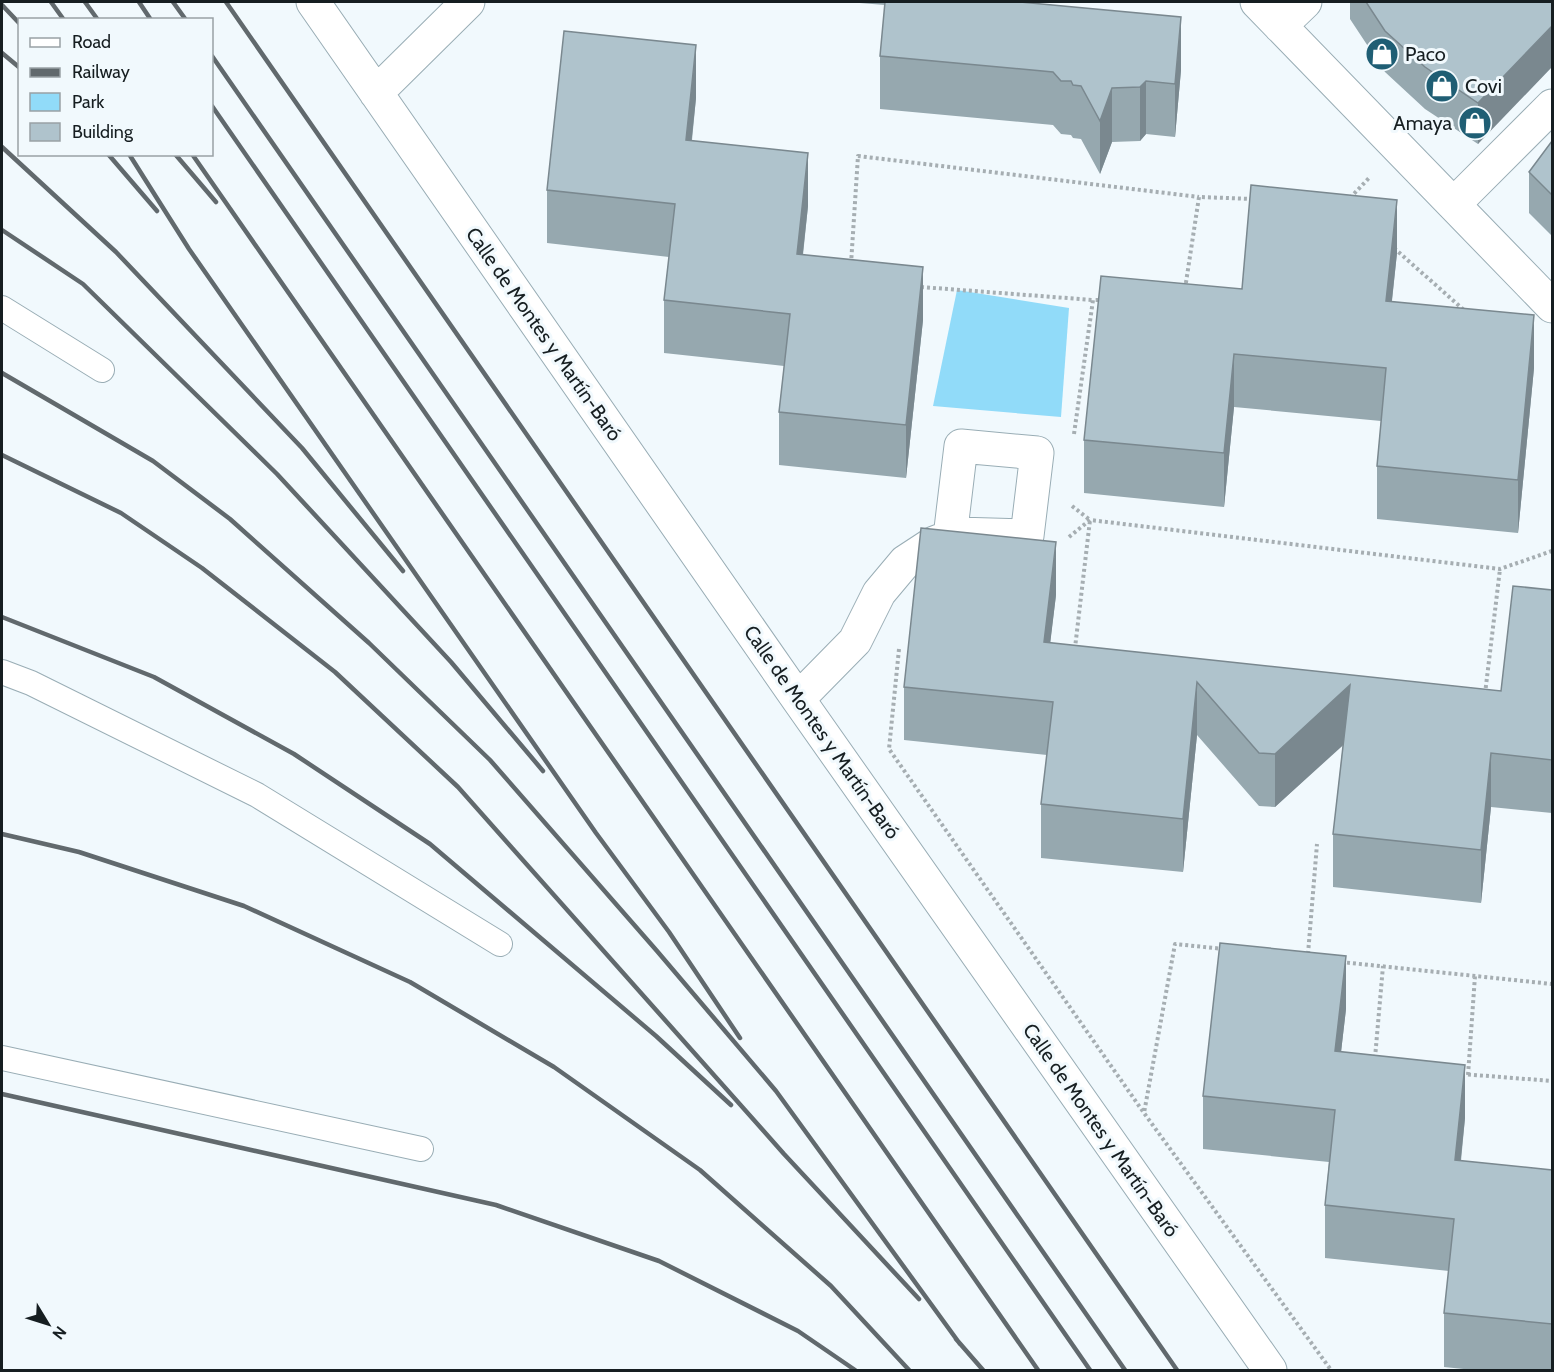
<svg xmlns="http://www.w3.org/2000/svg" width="1554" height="1372" viewBox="0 0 1554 1372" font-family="Cabin,sans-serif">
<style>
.green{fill:#91dbf9}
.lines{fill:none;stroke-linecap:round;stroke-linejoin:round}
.lane-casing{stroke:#99adb5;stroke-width:26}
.street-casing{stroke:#99adb5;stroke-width:35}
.path{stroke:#a6aeb2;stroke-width:4;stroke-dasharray:3 3;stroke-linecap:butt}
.lane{stroke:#fff;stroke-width:24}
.street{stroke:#fff;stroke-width:33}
.rail{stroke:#61696d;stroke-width:4.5}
.wall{fill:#96a8af}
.shaded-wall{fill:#7a888f}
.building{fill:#afc3cc;stroke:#7a888f;stroke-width:1.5}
.labels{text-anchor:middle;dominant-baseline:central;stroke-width:6;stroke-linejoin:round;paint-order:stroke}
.poi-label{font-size:20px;fill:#161e21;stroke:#f1f9fd;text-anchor:start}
.street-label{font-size:20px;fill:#161e21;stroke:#f1f9fd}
</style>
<rect width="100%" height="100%" fill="#f1f9fd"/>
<!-- green -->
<path class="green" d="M 957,290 L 1069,308 L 1061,417 L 933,406 Z"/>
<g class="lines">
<!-- lane casing -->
<g class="lane-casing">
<path id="lane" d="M 2,308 L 102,370
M 2,672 L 31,683 L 257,795 L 500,944
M 2,1058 L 421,1149"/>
</g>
<!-- street casing -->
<g class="street-casing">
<path id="street" d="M 313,2 L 798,699 L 1270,1370
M 1257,2 L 1552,306
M 1280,26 L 1305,2
M 376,93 L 468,2
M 1454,204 L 1552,106
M 798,699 L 855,641 L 879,593 L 905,562 L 934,543 L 957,534 L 1027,536 L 1037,453 L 961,446 L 950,537"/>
</g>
<!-- path -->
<path class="path" d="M 1350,198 L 1369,178
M 1394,248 L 1465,311
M 851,264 L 858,156 L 1199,197
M 921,287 L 1093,300
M 1185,289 L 1199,197 L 1254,199
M 1074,434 L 1093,300 L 1103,300
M 1072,506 L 1090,520 L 1075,648
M 1069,537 L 1090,520 L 1500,569 L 1552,551
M 899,649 L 889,749 L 1144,1113
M 1485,694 L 1500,569
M 1224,949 L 1175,944 L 1144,1113 L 1331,1370
M 1308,954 L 1317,844
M 1341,962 L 1552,984
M 1375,1058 L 1383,966
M 1462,1074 L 1552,1081
M 1468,1075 L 1475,976"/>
<!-- lane -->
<use href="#lane" class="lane"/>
<!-- street -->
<use href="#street" class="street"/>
<!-- rail -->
<path class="rail" d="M 51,2 L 64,20
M 85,2 L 98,20
M 139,2 L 151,20
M 173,2 L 186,20
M 226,2 L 1177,1370
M 2,5 L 20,24
M 2,53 L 20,68
M 212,56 L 1125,1370
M 212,106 L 1090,1370
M 2,147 L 116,252 L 302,448 L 403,571
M 108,154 L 157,211
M 129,154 L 189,249 L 596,833 L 669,932 L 740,1038
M 175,154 L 216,202
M 192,154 L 1038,1370
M 2,230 L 83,284 L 277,474 L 451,662 L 543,771
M 2,373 L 153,461 L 230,519 L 369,643 L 490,760 L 657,951 L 776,1091 L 960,1344
M 2,455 L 121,513 L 202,568 L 335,672 L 458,787 L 784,1154 L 919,1299
M 2,617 L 154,677 L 294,754 L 430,844 L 656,1036 L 731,1105
M 2,834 L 79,852 L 244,906 L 410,982 L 554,1067 L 700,1170 L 831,1286 L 909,1370
M 2,1094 L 496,1205 L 659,1261 L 798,1331 L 855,1370
M 956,1339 L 983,1370"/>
</g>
<!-- wall -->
<path class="wall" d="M 847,2 L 1038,2 L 1038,3 L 1181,70 L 1175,137 L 1146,134 L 1140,141 L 1112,142 L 1100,174 L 1081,139 L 1073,138 L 1071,135 L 1061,134 L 1053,125 L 880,109 L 880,56 L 885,5 Z
M 1350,2 L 1552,2 L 1478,144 L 1425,109 L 1385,72 L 1350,19 Z
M 696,98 L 692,140 L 808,206 L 803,255 L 923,320 L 906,478 L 779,465 L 779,412 L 784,366 L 664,353 L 664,300 L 669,257 L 547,243 L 547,190 Z
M 1552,141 L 1552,236 L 1529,213 L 1529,172 Z
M 1397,253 L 1392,301 L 1534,368 L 1518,533 L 1377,519 L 1377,466 L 1381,421 L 1234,407 L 1224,507 L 1084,493 L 1084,440 Z
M 1552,590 L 1552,813 L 1491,807 L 1481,903 L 1333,887 L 1333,834 L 1343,744 L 1275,807 L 1259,806 L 1197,735 L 1183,872 L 1041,858 L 1041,804 L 1047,755 L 904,740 L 904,687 L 1056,595 L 1050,643 L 1501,691 Z
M 1346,1009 L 1341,1052 L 1465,1118 L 1461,1161 L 1552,1170 L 1552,1371 L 1483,1371 L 1444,1367 L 1444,1313 L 1449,1271 L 1325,1258 L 1325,1205 L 1329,1162 L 1203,1149 L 1203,1096 Z"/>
<!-- shaded-wall -->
<path class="shaded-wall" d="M 1181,17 L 1181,70 L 1175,137 L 1175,84 Z
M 1552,26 L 1552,67 L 1478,144 L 1478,103 Z
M 696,45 L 696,98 L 686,193 L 686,140 Z
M 1146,81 L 1146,134 L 1140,141 L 1140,87 Z
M 1112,88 L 1112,142 L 1100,174 L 1100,121 Z
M 808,153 L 808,206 L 797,307 L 797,254 Z
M 1397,200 L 1397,253 L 1386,354 L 1386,301 Z
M 923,267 L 923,320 L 906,478 L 906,425 Z
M 1534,315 L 1534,368 L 1518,533 L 1518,480 Z
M 1234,354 L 1234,407 L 1224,507 L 1224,453 Z
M 1056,542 L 1056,595 L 1044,695 L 1044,642 Z
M 1197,682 L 1197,735 L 1183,872 L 1183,819 Z
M 1350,685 L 1350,739 L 1275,807 L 1275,754 Z
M 1491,753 L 1491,807 L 1481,903 L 1481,850 Z
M 1346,956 L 1346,1009 L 1335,1104 L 1335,1051 Z
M 1465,1065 L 1465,1118 L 1455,1214 L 1455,1160 Z"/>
<!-- building -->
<path class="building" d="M 885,2 L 1020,2 L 1181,17 L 1175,84 L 1146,81 L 1140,87 L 1112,88 L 1100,121 L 1081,86 L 1073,85 L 1071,81 L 1061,81 L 1053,72 L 880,56 Z
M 1366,2 L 1552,2 L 1552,26 L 1478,103 L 1425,67 L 1385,31 Z
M 564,31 L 696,45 L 686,140 L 808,153 L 797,254 L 923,267 L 906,425 L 779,412 L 790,314 L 664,300 L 675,204 L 547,190 Z
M 1552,141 L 1552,195 L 1529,172 Z
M 1251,185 L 1397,200 L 1386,301 L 1534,315 L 1518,480 L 1377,466 L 1386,368 L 1234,354 L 1224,453 L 1084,440 L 1101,276 L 1242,289 Z
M 921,528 L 1056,542 L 1044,642 L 1501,691 L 1513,586 L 1552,590 L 1552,760 L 1491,753 L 1481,850 L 1333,834 L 1350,685 L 1275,754 L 1259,753 L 1197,682 L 1183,819 L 1041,804 L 1053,702 L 904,687 Z
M 1220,943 L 1346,956 L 1335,1051 L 1465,1065 L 1455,1160 L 1552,1170 L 1552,1324 L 1444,1313 L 1454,1219 L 1325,1205 L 1335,1110 L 1203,1096 Z"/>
<!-- icons -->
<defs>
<g id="shop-disc" transform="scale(1.725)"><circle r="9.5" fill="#1f5e74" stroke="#f1f9fd"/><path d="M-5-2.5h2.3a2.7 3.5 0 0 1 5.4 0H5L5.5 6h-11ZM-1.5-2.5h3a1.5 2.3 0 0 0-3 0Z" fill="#fff"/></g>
</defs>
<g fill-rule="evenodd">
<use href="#shop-disc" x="1382" y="54"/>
<use href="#shop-disc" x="1442" y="86"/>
<use href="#shop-disc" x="1475" y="123"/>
</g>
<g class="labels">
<!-- poi labels -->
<g class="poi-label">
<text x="1405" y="54">Paco</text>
<text x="1465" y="86">Covi</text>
<text x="1452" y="123" text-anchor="end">Amaya</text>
</g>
<!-- street labels -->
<g class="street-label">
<text transform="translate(544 334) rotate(55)">Calle de Montes y Martín-Baró</text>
<text transform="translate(822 732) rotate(55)">Calle de Montes y Martín-Baró</text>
<text transform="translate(1101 1130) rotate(55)">Calle de Montes y Martín-Baró</text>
</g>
</g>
<!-- border -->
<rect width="1554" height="1372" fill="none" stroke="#161e21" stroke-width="6"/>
<!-- legend -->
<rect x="18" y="18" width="195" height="138" fill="#f1f9fd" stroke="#99a1a5" stroke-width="1.5"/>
<rect x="30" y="38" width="30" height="9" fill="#ffffff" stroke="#99a1a5" stroke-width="1.5"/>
<text x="72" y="48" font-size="18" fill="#161e21">Road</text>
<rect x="30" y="68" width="30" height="9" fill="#61696d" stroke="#99a1a5" stroke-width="1.5"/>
<text x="72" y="78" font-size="18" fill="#161e21">Railway</text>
<rect x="30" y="93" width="30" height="18" fill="#91dbf9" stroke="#99a1a5" stroke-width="1.5"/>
<text x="72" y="108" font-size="18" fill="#161e21">Park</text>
<rect x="30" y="123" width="30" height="18" fill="#afc3cc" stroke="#99a1a5" stroke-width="1.5"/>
<text x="72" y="138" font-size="18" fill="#161e21">Building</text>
<!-- north arrow -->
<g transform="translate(48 1324) rotate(128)" stroke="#f1f9fd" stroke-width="4.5" paint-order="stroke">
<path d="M0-4.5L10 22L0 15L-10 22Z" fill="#161e21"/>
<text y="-9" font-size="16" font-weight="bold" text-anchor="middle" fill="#161e21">N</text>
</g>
</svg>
